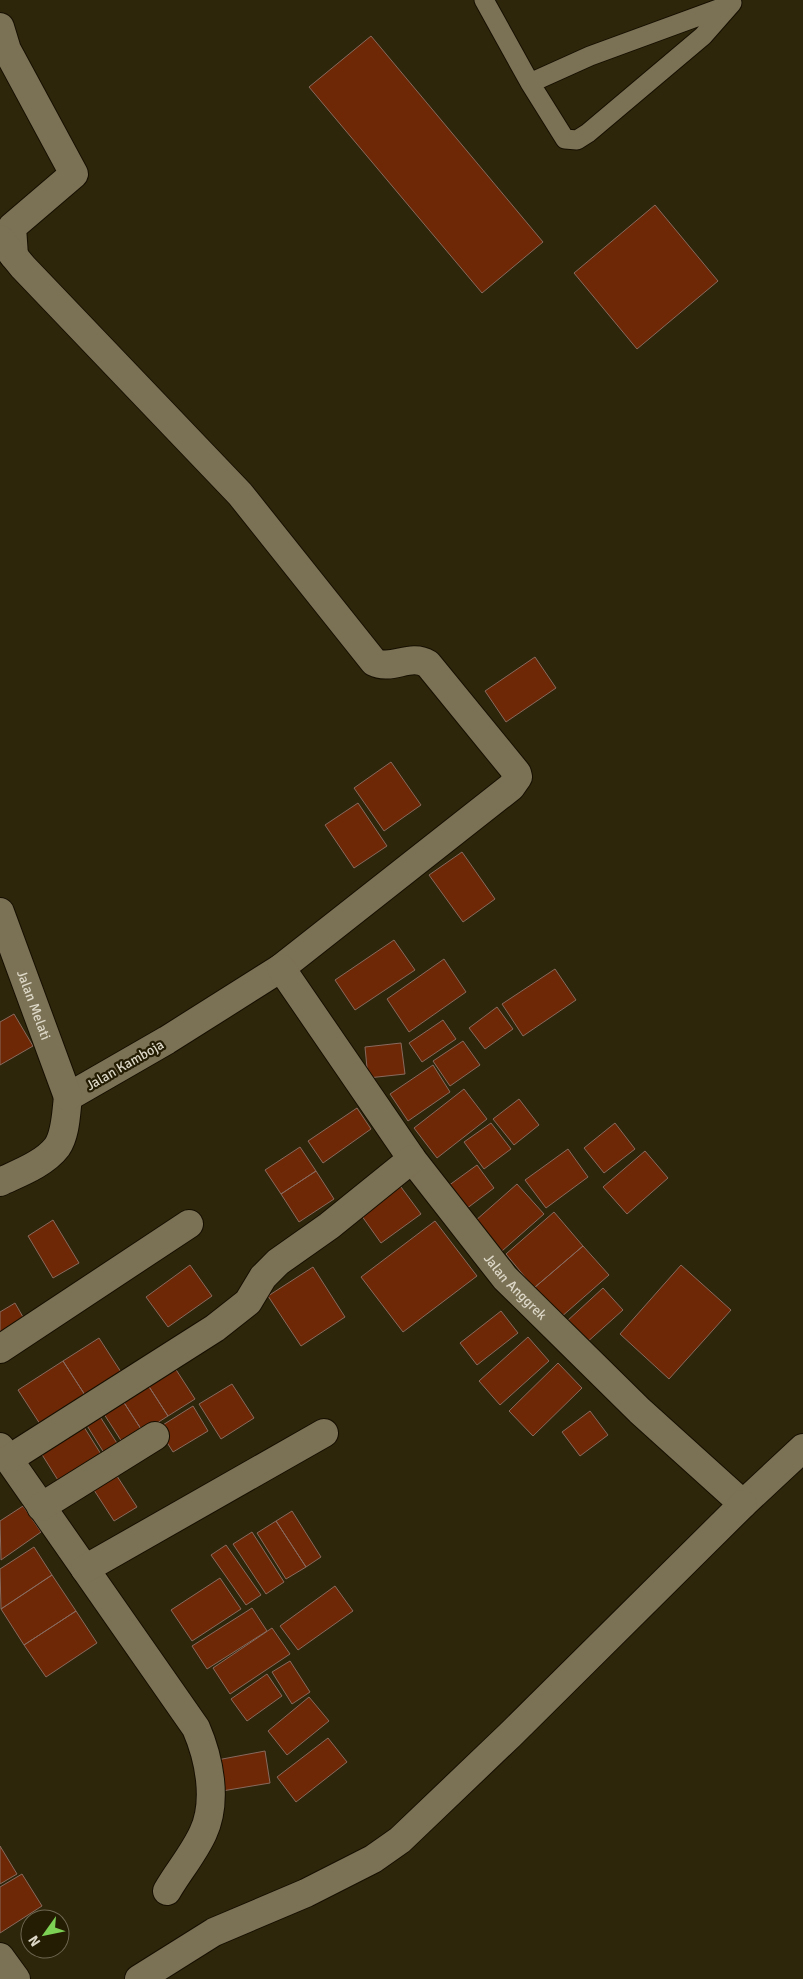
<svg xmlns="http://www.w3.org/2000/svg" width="803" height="1979" viewBox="0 0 803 1979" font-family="Signika,sans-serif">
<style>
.building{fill:#6e2805;stroke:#886a5e}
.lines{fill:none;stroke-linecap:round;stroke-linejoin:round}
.service-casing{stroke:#160f00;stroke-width:21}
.pedestrian-casing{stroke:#160f00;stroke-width:30}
.minor-casing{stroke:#160f00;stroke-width:30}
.service{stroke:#7b7155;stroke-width:19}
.pedestrian{stroke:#7b7155;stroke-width:28}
.minor{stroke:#7b7155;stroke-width:28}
.labels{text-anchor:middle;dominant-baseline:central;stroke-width:4.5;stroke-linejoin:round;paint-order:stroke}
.street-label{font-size:14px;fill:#dcd7c7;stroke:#241c03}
</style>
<rect width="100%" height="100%" fill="#2e260b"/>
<!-- building -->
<path class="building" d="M 371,36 L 543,242 L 482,293 L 309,87 Z
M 655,205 L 718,281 L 637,349 L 574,273 Z
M 535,657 L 556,688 L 506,722 L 485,691 Z
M 391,762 L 421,805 L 384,831 L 354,788 Z
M 358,803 L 387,846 L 354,868 L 325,825 Z
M 462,852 L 495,899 L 463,922 L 429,875 Z
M 394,940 L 415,970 L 355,1010 L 335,980 Z
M 444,959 L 466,992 L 409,1032 L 387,999 Z
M 555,969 L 576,1000 L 523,1036 L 502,1004 Z
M 497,1007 L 513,1029 L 485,1049 L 469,1028 Z
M 14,1014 L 33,1046 L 0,1065 L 0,1022 Z
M 443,1020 L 456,1039 L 422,1062 L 409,1043 Z
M 463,1041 L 480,1065 L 450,1086 L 433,1061 Z
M 401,1043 L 405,1074 L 368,1078 L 365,1047 Z
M 433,1065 L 450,1092 L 408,1121 L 390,1094 Z
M 464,1089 L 487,1119 L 437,1158 L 414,1128 Z
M 519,1099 L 539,1125 L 514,1145 L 493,1119 Z
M 357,1108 L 371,1129 L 323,1163 L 308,1141 Z
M 491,1123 L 511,1149 L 484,1169 L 464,1142 Z
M 615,1123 L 635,1149 L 604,1173 L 584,1148 Z
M 300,1147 L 316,1171 L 281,1194 L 265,1170 Z
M 568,1149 L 588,1177 L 546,1208 L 525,1180 Z
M 645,1151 L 668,1178 L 627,1214 L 603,1187 Z
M 477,1165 L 494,1188 L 466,1209 L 448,1186 Z
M 316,1171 L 334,1199 L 299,1222 L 281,1194 Z
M 398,1183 L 421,1214 L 381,1243 L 359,1212 Z
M 517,1184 L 544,1214 L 502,1251 L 475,1221 Z
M 554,1212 L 583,1246 L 534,1288 L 506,1254 Z
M 53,1220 L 79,1263 L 53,1278 L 28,1236 Z
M 435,1221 L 477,1276 L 403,1332 L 361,1277 Z
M 583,1246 L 609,1275 L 560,1318 L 534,1288 Z
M 190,1265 L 212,1296 L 168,1327 L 146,1297 Z
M 681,1265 L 731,1310 L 669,1379 L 620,1334 Z
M 313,1267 L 345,1317 L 301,1346 L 268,1296 Z
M 603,1288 L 623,1310 L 585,1344 L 566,1322 Z
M 15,1303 L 27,1324 L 0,1340 L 0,1312 Z
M 501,1311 L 518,1333 L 477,1365 L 460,1343 Z
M 528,1337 L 549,1361 L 500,1405 L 479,1381 Z
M 99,1338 L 121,1372 L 85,1395 L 63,1361 Z
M 63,1361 L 85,1395 L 40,1424 L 18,1390 Z
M 558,1363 L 582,1388 L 533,1436 L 509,1411 Z
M 173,1365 L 195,1399 L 168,1416 L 146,1382 Z
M 146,1382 L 168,1416 L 143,1432 L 121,1398 Z
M 232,1384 L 254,1418 L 221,1439 L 199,1404 Z
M 121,1398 L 143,1432 L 124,1445 L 102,1411 Z
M 193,1406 L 208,1431 L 173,1452 L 158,1428 Z
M 590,1411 L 608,1435 L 580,1456 L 562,1432 Z
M 99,1415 L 120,1448 L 106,1456 L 86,1424 Z
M 84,1427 L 104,1459 L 61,1485 L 41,1453 Z
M 115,1473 L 137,1507 L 114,1521 L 92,1487 Z
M 23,1506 L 41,1532 L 1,1560 L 0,1521 Z
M 292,1511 L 321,1557 L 306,1567 L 276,1521 Z
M 276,1521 L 306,1567 L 286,1579 L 257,1533 Z
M 252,1532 L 284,1582 L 266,1594 L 233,1544 Z
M 226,1545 L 261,1595 L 246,1605 L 211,1555 Z
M 34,1547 L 52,1575 L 1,1609 L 0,1569 Z
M 52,1575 L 76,1611 L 24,1645 L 1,1609 Z
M 220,1578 L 241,1609 L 192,1641 L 171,1610 Z
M 335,1586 L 353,1611 L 298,1650 L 280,1626 Z
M 252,1608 L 267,1631 L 207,1669 L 192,1646 Z
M 76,1611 L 97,1643 L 46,1677 L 24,1645 Z
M 272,1628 L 290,1654 L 230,1694 L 213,1668 Z
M 290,1661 L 310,1692 L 292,1704 L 272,1672 Z
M 267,1674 L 282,1696 L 247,1721 L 231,1699 Z
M 309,1697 L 329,1721 L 287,1755 L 268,1731 Z
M 328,1738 L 347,1762 L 296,1802 L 277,1777 Z
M 265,1751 L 270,1783 L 222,1791 L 217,1760 Z
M 0,1846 L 17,1874 L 0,1884 Z
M 22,1874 L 42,1906 L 0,1933 L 0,1887 Z"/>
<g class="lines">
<!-- service casing -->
<g class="service-casing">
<path id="service" d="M 484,0 L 530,83 L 565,139 L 577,140 L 588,133 L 703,36 L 732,3
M 530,83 L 590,56 L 729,5"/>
</g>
<!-- pedestrian casing -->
<g class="pedestrian-casing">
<path id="pedestrian" d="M 0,27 L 7,50 L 74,174 L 12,227 L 14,256"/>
</g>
<!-- minor casing -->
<g class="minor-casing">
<g id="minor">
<path d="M 0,239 L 23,267 L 240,494 L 374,662 C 392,671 410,653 428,664 L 517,773 L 518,777 L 511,787 L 281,968 L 167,1040 L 68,1097 C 66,1112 66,1134 57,1147 C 44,1164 19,1173 0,1182"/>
<path id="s1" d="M 0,912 L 68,1097"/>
<path id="s2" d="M 281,968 L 412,1159 L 505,1278 L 640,1411 L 743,1504 L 803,1448"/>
<path d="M 0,1349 L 189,1224"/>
<path d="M 0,1447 L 196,1728 C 209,1758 218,1801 203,1833 C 194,1853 178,1872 167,1891"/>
<path d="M 9,1459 L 215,1328 L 248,1302 L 263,1277 L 278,1262 L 329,1226 L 412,1159"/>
<path d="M 41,1507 L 155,1436"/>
<path d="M 85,1569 L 324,1433"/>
<path d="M 0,1957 L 16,1979"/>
<path d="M 139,1979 L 214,1932 L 306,1893 L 373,1859 L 400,1840 L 510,1735 L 743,1504"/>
</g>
</g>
<!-- service -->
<use href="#service" class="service"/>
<!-- pedestrian -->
<use href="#pedestrian" class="pedestrian"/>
<!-- minor -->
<use href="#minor" class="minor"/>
</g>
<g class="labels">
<!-- street labels -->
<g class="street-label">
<text stroke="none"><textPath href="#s1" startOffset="99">Jalan Melati</textPath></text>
<text transform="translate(125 1065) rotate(-30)">Jalan Kamboja</text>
<text stroke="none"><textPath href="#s2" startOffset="396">Jalan Anggrek</textPath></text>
</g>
</g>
<!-- north arrow -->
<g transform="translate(45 1934) rotate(237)"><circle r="24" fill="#241c03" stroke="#6e6751"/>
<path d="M0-4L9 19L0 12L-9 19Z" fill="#7dd154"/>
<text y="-8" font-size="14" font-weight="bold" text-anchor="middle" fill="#dcd7c7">N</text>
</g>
</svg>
